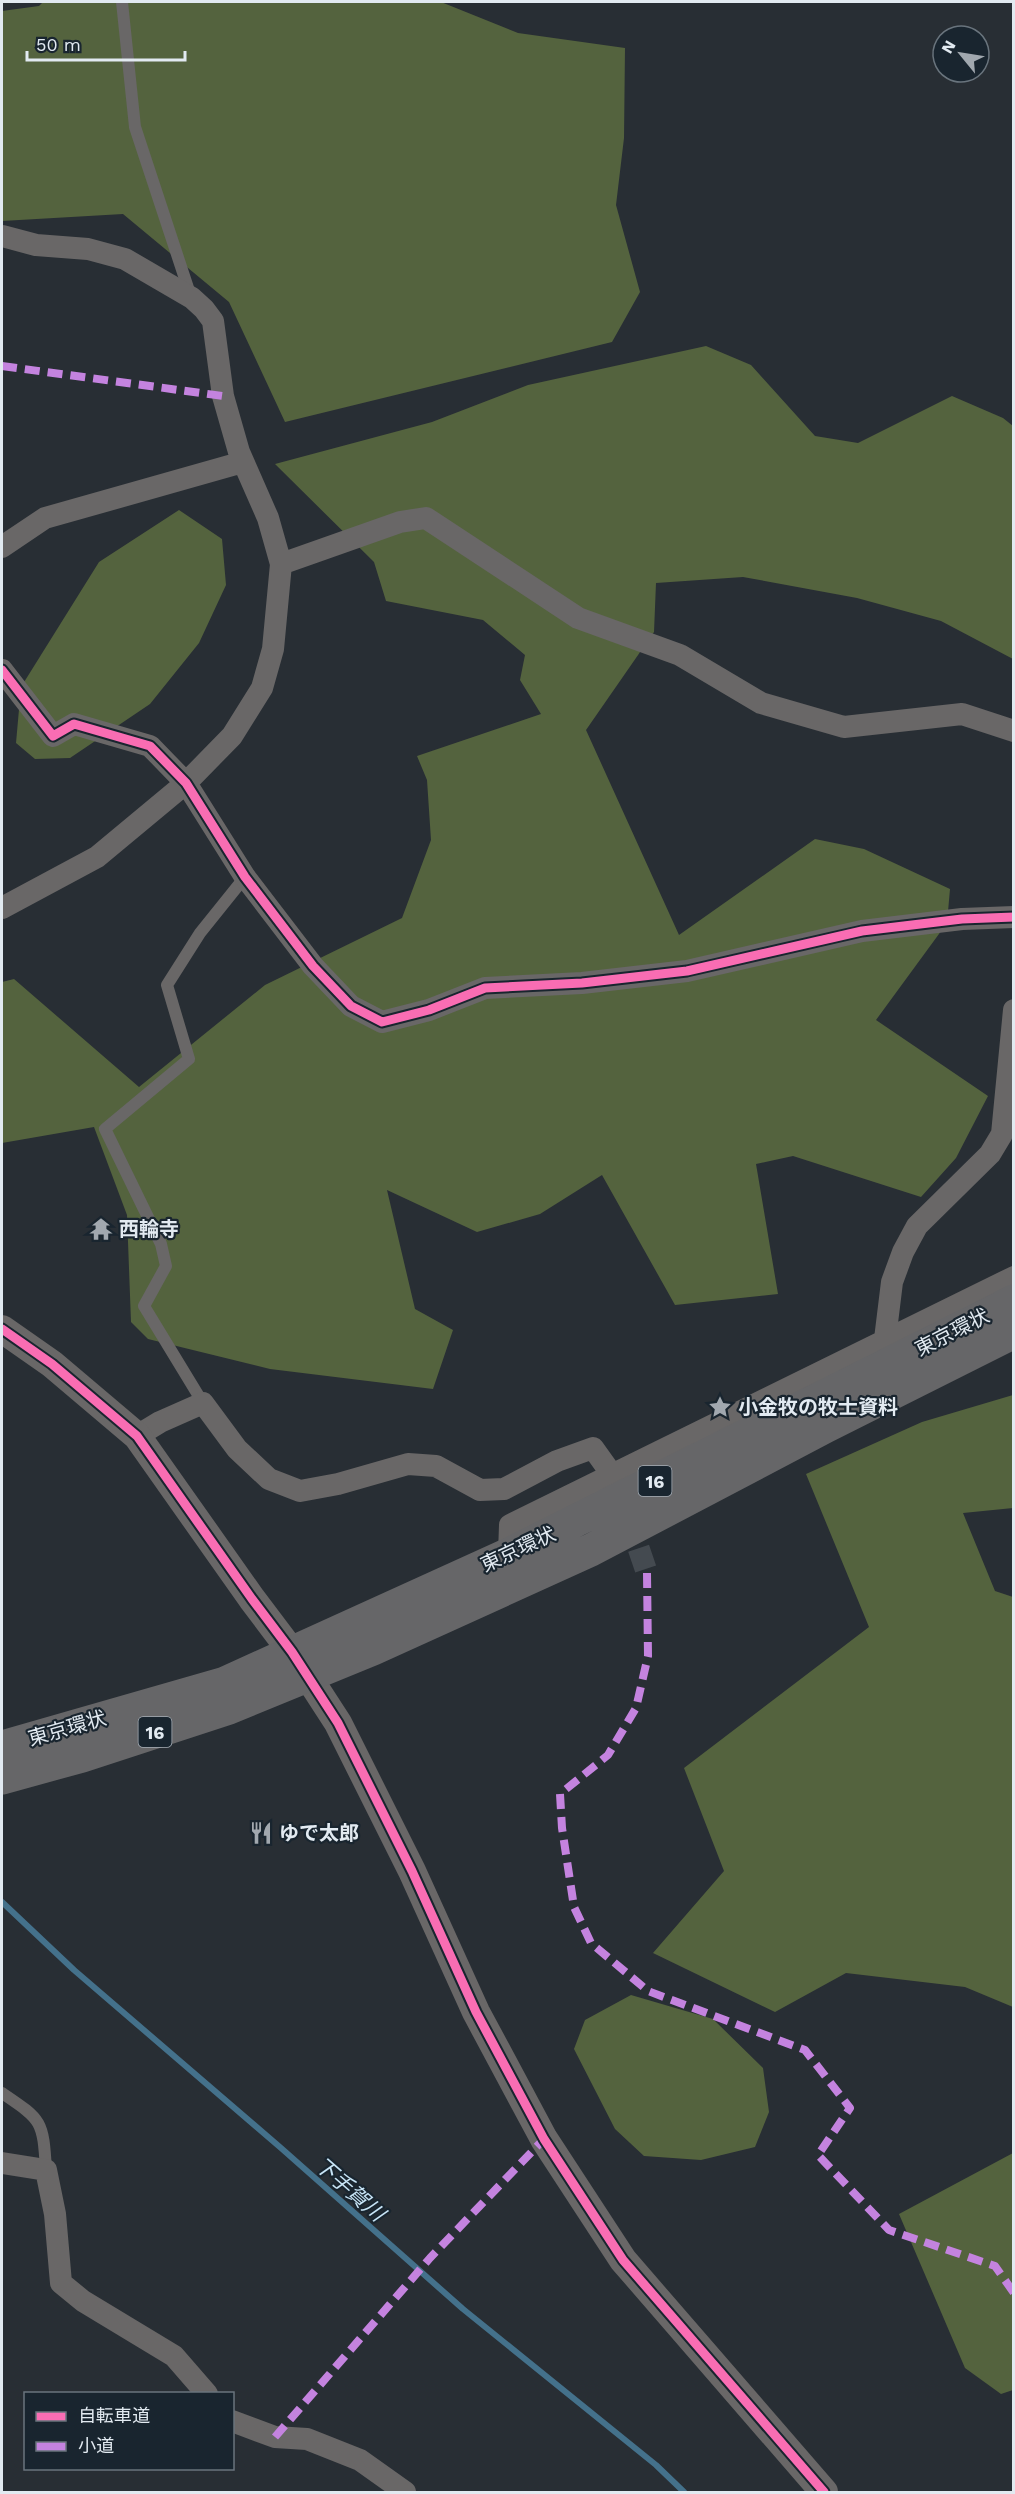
<svg xmlns="http://www.w3.org/2000/svg" width="1015" height="2494" viewBox="0 0 1015 2494" font-family="'Work Sans','Noto Sans JP',sans-serif">
<style>
.forest{fill:#54633e}
.lines{fill:none;stroke-linecap:round;stroke-linejoin:round}
.stream{stroke:#44718b;stroke-width:6}
.minor-tunnel{stroke:#444a50;stroke-width:22;stroke-dasharray:22 11;stroke-linecap:butt}
.service{stroke:#696767;stroke-width:12}
.minor{stroke:#696767;stroke-width:22}
.tertiary{stroke:#696767;stroke-width:28}
.trunk{stroke:#666668;stroke-width:33}
.quiet{stroke:#c483df;stroke-width:8;stroke-dasharray:15 8;stroke-linecap:butt}
.cycleway-casing{stroke:#19252f;stroke-width:13}
.cycleway{stroke:#f96db3;stroke-width:9}
.labels{text-anchor:middle;dominant-baseline:central;stroke-width:4.5;stroke-linejoin:round;paint-order:stroke}
.shield{fill:#19252f;stroke:#a6afb7;stroke-width:1.5}
.shield-label{font-size:18px;font-weight:bold;fill:#e2eaf1}
.poi-label{font-size:20px;font-weight:bold;fill:#e2eaf1;stroke:#19252f;text-anchor:start}
.street-label{font-size:20px;fill:#e2eaf1;stroke:#19252f}
.water-label{font-size:21px;font-style:italic;fill:#c8e5f7;stroke:#19252f}
</style>
<rect width="100%" height="100%" fill="#282e34"/>
<!-- forest -->
<path class="forest" d="M 43,2 L 441,2 L 518,33 L 625,48 L 624,138 L 616,205 L 640,292 L 612,342 L 285,422 L 229,302 L 123,214 L 2,221 L 2,11 L 39,6 Z
M 706,346 L 751,365 L 815,436 L 858,443 L 952,396 L 1003,418 L 1013,426 L 1013,659 L 941,621 L 857,598 L 743,577 L 656,583 L 654,632 L 586,730 L 679,935 L 815,839 L 864,849 L 950,889 L 947,923 L 876,1020 L 988,1096 L 956,1158 L 921,1197 L 793,1156 L 756,1164 L 778,1294 L 675,1305 L 602,1175 L 540,1214 L 477,1232 L 387,1190 L 415,1309 L 453,1330 L 433,1389 L 270,1369 L 148,1339 L 131,1322 L 127,1215 L 94,1127 L 2,1143 L 2,982 L 14,979 L 139,1087 L 265,985 L 402,918 L 431,840 L 427,780 L 417,756 L 541,714 L 520,680 L 525,655 L 483,620 L 386,601 L 374,562 L 275,464 L 432,422 L 528,385 Z
M 179,510 L 222,539 L 226,585 L 199,643 L 150,704 L 70,758 L 35,759 L 16,743 L 21,687 L 99,562 Z
M 1013,1395 L 1013,1508 L 963,1513 L 995,1591 L 1013,1597 L 1013,2007 L 965,1987 L 846,1973 L 775,2012 L 653,1953 L 724,1871 L 684,1768 L 869,1627 L 806,1474 L 922,1422 Z
M 631,1995 L 713,2019 L 763,2068 L 769,2112 L 755,2147 L 701,2160 L 644,2156 L 615,2129 L 574,2049 L 585,2020 Z
M 1013,2153 L 1013,2390 L 1001,2394 L 965,2368 L 899,2214 Z"/>
<g class="lines">
<!-- stream -->
<path class="stream" d="M 2,1902 L 74,1970 L 281,2148 L 463,2309 L 656,2465 L 684,2492"/>
<!-- minor-tunnel -->
<path class="minor-tunnel" d="M 628,1517 L 647,1573"/>
<!-- service -->
<path class="service" d="M 122,2 L 135,127 L 191,297
M 203,1403 L 144,1306 L 166,1266 L 161,1244 L 105,1129 L 189,1059 L 167,985 L 200,933 L 245,877
M 2,2093 C 42,2120 43,2120 46,2170"/>
<!-- minor -->
<path class="minor" d="M 2,236 L 36,245 L 88,249 L 125,259 L 192,298 L 204,309 L 213,321 L 223,396 L 239,452 L 268,518 L 281,564 L 273,649 L 262,688 L 232,736 L 186,783 L 97,857 L 2,908
M 2,547 L 45,518 L 243,462
M 281,564 L 400,522 L 426,518 L 578,618 L 680,655 L 761,703 L 844,727 L 962,714 L 1014,731
M 2,670 L 53,736 L 74,724 L 150,746 L 186,783 L 245,877 L 313,966 L 351,1006 L 382,1022 L 429,1010 L 485,988 L 582,983 L 687,971 L 862,931 L 962,919 L 1014,917
M 885,1339 L 892,1282 L 903,1252 L 917,1226 L 990,1154 L 1002,1134 L 1014,1010
M 137,1436 L 160,1422 L 203,1403 L 237,1449 L 269,1479 L 300,1491 L 338,1484 L 408,1464 L 436,1466 L 480,1490 L 504,1489 L 557,1461 L 593,1448 L 613,1476
M 509,1554 L 510,1525 L 1014,1277
M 2,2163 L 46,2170 L 55,2214 L 61,2283 L 83,2301 L 174,2356 L 207,2394
M 232,2421 L 275,2437 L 307,2439 L 360,2460 L 405,2492"/>
<!-- tertiary -->
<path class="tertiary" d="M 2,1329 L 52,1364 L 137,1436 L 252,1599 L 292,1652 L 338,1723 L 412,1871 L 476,2012 L 544,2139 L 623,2260 L 824,2492"/>
<!-- trunk -->
<path class="trunk" d="M 2,1747 L 225,1683 L 509,1554 L 1014,1301
M 2,1778 L 82,1756 L 229,1708 L 373,1649 L 591,1550 L 825,1427 L 1014,1332"/>
<!-- quiet -->
<path class="quiet" d="M 2,366 L 223,396
M 647,1573 L 648,1656 L 636,1708 L 608,1755 L 560,1794 L 562,1828 L 574,1907 L 591,1943 L 648,1991 L 805,2050 L 850,2108 L 818,2155 L 889,2230 L 995,2266 L 1014,2293
M 275,2437 L 430,2258 L 544,2139"/>
<!-- cycleway casing -->
<g class="cycleway-casing">
<path id="cycleway" d="M 2,670 L 53,736 L 74,724 L 150,746 L 186,783 L 245,877 L 313,966 L 351,1006 L 382,1022 L 429,1010 L 485,988 L 582,983 L 687,971 L 862,931 L 962,919 L 1014,917
M 2,1329 L 52,1364 L 137,1436 L 252,1599 L 292,1652 L 338,1723 L 412,1871 L 476,2012 L 544,2139 L 623,2260 L 824,2492"/>
</g>
<!-- cycleway -->
<use href="#cycleway" class="cycleway"/>
</g>
<!-- icons -->
<defs>
<g id="temple-bare" transform="scale(1.8)"><path d="M0-6L5-2H3V0L6.5 2.5H4V6H1.5V3h-3V6H-4V2.5H-6.5L-3 0V-2H-5Z" fill="#a1a8af" stroke="#19252f" stroke-width="2.5" paint-order="stroke"/></g>
<g id="sight-bare" transform="scale(1.8)"><path d="M0-6L1.8-2.2L6-1.7L2.9 1.2L3.7 5.4L0 3.3L-3.7 5.4L-2.9 1.2L-6-1.7L-1.8-2.2Z" fill="#a1a8af" stroke="#19252f" stroke-width="2.5" paint-order="stroke"/></g>
<g id="restaurant-bare" transform="scale(1.8)"><path d="M-5-6h1v4h1v-4h1v4h1v-4h1v5L-1.5 .5V6h-2V.5L-5-1ZM5-6V6H3V1.5H1.5Q1.5-4 5-6Z" fill="#a1a8af" stroke="#19252f" stroke-width="2.5" paint-order="stroke"/></g>
</defs>
<g fill-rule="evenodd">
<use href="#temple-bare" x="101" y="1229"/>
<use href="#sight-bare" x="720" y="1407"/>
<use href="#restaurant-bare" x="261" y="1833"/>
</g>
<g class="labels">
<!-- shield labels -->
<g class="shield">
<rect x="638.5" y="1466" width="33" height="30" rx="4.5"/>
<rect x="138.5" y="1717" width="33" height="30" rx="4.5"/>
</g>
<g class="shield-label">
<text x="655" y="1481">16</text>
<text x="155" y="1732">16</text>
</g>
<!-- poi labels -->
<g class="poi-label">
<text x="119" y="1229">西輪寺</text>
<text x="738" y="1407">小金牧の牧士資料</text>
<text x="279" y="1833">ゆで太郎</text>
</g>
<!-- street labels -->
<g class="street-label">
<text transform="translate(952 1332) rotate(-27)">東京環状</text>
<text transform="translate(518 1549) rotate(-25)">東京環状</text>
<text transform="translate(67 1728) rotate(-16)">東京環状</text>
</g>
<!-- water labels -->
<g class="water-label">
<text transform="translate(350 2189) rotate(41)">下手賀川</text>
</g>
</g>
<!-- border -->
<rect width="1015" height="2494" fill="none" stroke="#e2eaf1" stroke-width="6"/>
<!-- legend -->
<rect x="24" y="2392" width="210" height="78" fill="#19252f" stroke="#69747d" stroke-width="1.5"/>
<rect x="36" y="2412" width="30" height="9" fill="#f96db3" stroke="#69747d" stroke-width="1.5"/>
<text x="78" y="2422" font-size="18" fill="#e2eaf1">自転車道</text>
<rect x="36" y="2442" width="30" height="9" fill="#c483df" stroke="#69747d" stroke-width="1.5"/>
<text x="78" y="2452" font-size="18" fill="#e2eaf1">小道</text>
<!-- north arrow -->
<g transform="translate(961 54) rotate(300)"><circle r="28" fill="#19252f" stroke="#69747d" stroke-width="1.5"/>
<path d="M0-4.5L10 22L0 15L-10 22Z" fill="#a1a8af"/>
<text y="-9" font-size="16" font-weight="bold" text-anchor="middle" fill="#e2eaf1">N</text>
</g>
<!-- scale -->
<path d="M27 51v9h158v-9" fill="none" stroke="#e2eaf1" stroke-width="3"/>
<text x="36" y="51" font-size="18" fill="#e2eaf1" stroke="#19252f" stroke-width="4.5" paint-order="stroke">50 m</text>
</svg>
